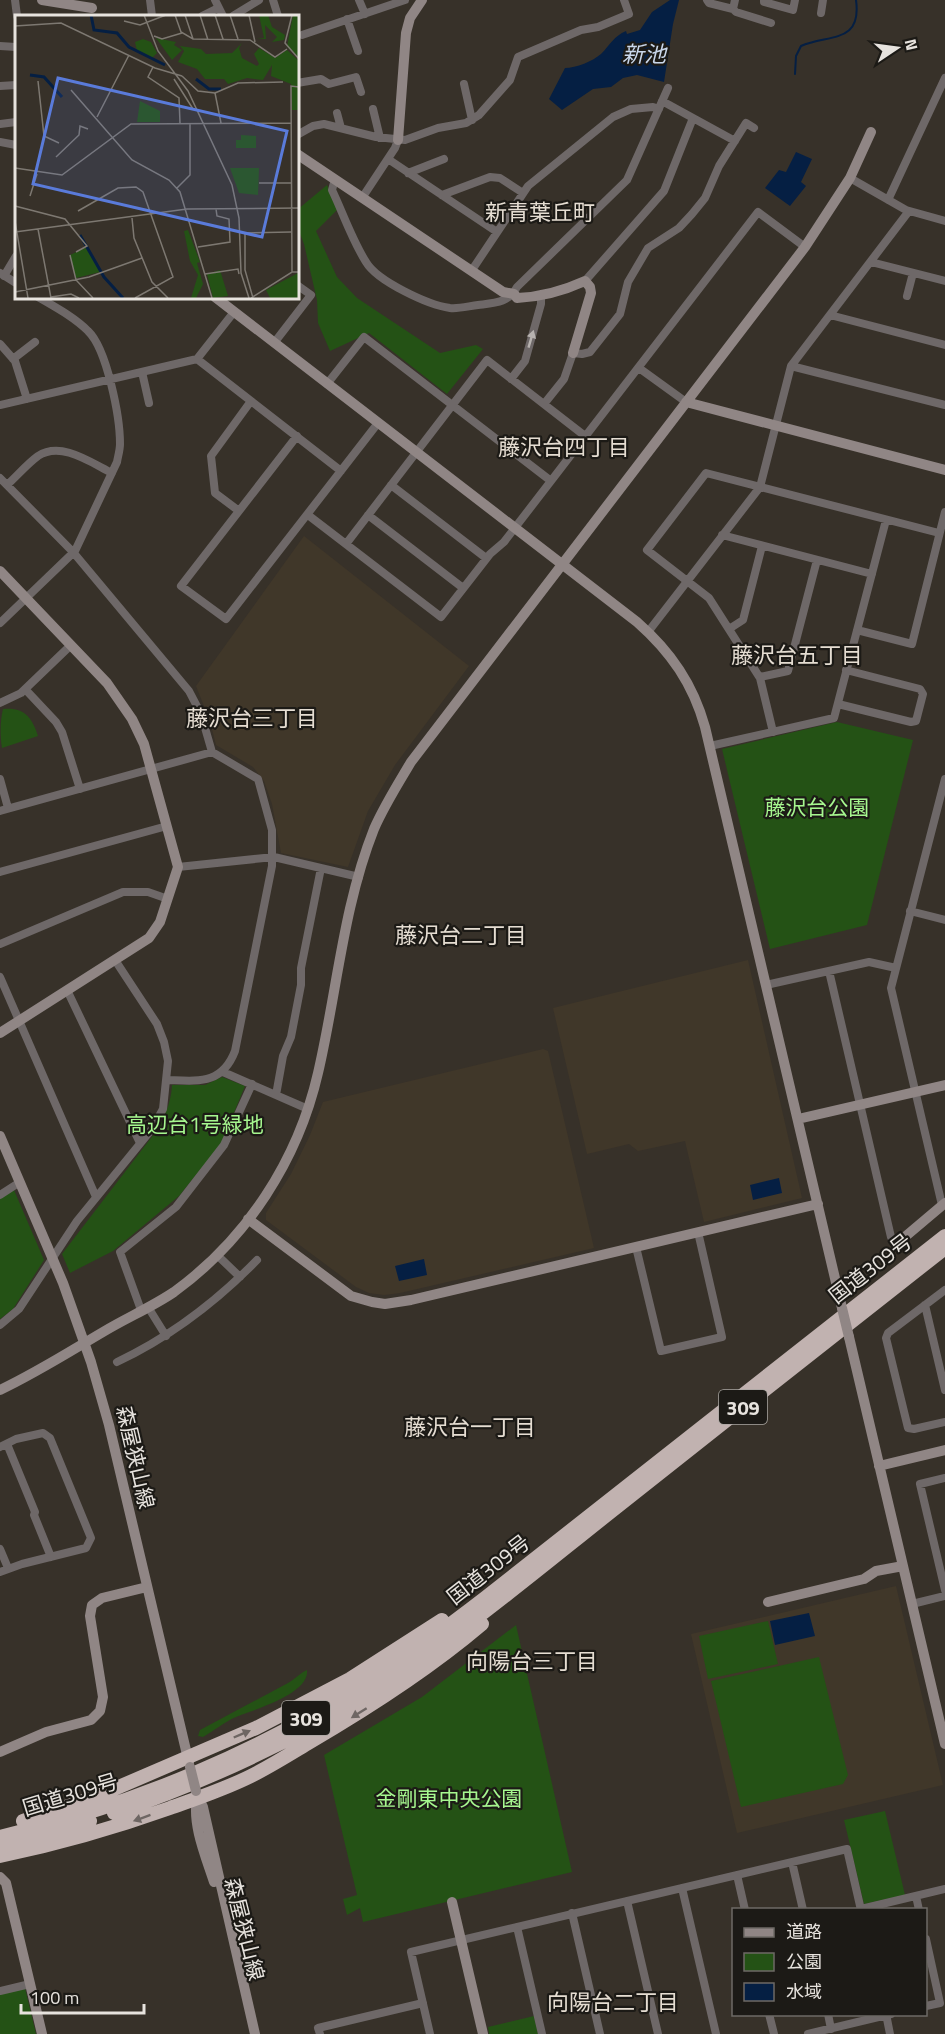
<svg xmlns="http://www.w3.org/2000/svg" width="945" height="2034" viewBox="0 0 945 2034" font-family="'Titillium Web','Noto Sans JP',sans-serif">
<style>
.built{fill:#403729}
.green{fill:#245215}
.water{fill:#051f43}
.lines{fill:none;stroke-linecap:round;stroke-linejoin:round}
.stream{stroke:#051f43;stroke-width:2}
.street{stroke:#6e6868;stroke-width:8}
.secondary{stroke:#908685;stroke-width:10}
.highway{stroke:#c1b2b0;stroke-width:14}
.secondary-bridge{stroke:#908685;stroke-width:10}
.oneway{fill:#b7b2af}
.oneway2{fill:#6e6663}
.labels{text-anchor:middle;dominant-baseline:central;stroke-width:4.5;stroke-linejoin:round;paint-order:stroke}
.shield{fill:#1c1a16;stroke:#aaa7a2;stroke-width:1.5}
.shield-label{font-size:20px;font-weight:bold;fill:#e7e3de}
.park-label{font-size:21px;fill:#a6f78f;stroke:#1c1a16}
.street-label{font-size:21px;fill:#e7e3de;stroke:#1c1a16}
.water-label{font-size:22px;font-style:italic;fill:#c9d7eb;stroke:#1c1a16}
.neighbourhood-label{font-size:22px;fill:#e5ddd2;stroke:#1c1a16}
.inset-river{fill:none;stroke:#051f43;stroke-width:3}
.inset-road{fill:none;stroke:#7d7871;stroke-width:1.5}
.view{fill:#5a7bda;fill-opacity:0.15;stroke:#5a7bda;stroke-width:3}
.inset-edge{fill:none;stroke:#e7e3de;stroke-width:3}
</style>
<rect width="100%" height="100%" fill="#373129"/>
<!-- built -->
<path class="built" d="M 304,536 L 469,666 L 395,765 L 368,811 L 348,867 L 281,853 L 272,804 L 264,781 L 253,767 L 216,745 L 210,721 L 196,686 Z
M 748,960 L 802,1198 L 704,1222 L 685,1141 L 638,1151 L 629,1144 L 587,1154 L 553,1008 Z
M 543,1049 L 548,1051 L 594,1248 L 400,1293 L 384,1295 L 369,1293 L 356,1287 L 266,1220 L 266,1213 L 291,1174 L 310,1135 L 323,1102 Z
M 896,1586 L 943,1785 L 737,1833 L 691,1634 Z"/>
<!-- green -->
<path class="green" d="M 327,185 L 338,209 L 316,231 L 337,277 L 357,298 L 440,353 L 476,345 L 483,349 L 447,394 L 369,333 L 330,351 L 318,323 L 317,300 L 304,244 L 297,226 L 297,210 Z
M 3,709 C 24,707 32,717 38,736 L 2,748 C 0,736 0,721 3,709 Z
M 837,722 L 913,740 L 867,925 L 770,949 L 722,749 Z
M 222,1077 L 245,1086 L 221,1144 L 179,1196 L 113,1251 L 70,1273 L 62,1254 L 154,1134 C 164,1118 171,1104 172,1085 L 205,1085 Z
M 14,1190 L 44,1260 L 13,1309 L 0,1319 L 0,1199 Z
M 768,1621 L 778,1664 L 708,1679 L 699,1636 Z
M 516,1625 L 572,1872 L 363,1922 L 360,1908 L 347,1915 L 343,1899 L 357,1895 L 324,1755 L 422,1697 Z
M 819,1657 L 848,1775 L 843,1784 L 741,1807 L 711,1681 Z
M 307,1670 C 310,1694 253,1710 236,1717 C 224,1722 214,1731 203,1737 L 198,1736 L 200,1730 L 288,1683 C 295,1679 300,1673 307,1670 Z
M 885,1811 L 905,1895 L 864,1904 L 844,1820 Z
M 25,1988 L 36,2034 L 0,2034 L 0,1994 Z
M 534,2016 L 538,2034 L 489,2034 L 488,2027 Z"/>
<!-- water -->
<path class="water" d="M 670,0 L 679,0 L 673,24 L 664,82 L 637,75 L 623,78 L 611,87 L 593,89 L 562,110 L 549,99 L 565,68 C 576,68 593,61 601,54 C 610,45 614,36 626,31 L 627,34 L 640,30 L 652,12 Z
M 796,152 L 812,159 L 801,182 L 806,186 L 790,206 L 765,188 L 779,170 L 786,172 Z
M 779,1178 L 782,1193 L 753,1200 L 750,1185 Z
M 424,1259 L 427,1275 L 399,1281 L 395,1266 Z
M 809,1613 L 815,1636 L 775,1645 L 770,1621 Z"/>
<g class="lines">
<!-- stream -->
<path class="stream" d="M 795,74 L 796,56 L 801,46 C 829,34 862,44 856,0"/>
<!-- street -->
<path class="street" d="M 15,0 L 17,16
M 150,0 L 152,16
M 215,0 L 223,16
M 273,0 L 278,16
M 359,0 L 365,14
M 707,0 L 709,3 L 733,9 L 735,0
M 764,0 L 764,2 L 793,10 L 795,0
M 733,9 L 736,12 L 771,23
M 821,13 L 823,0
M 202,16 L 218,8
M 233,16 L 259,0
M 347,19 L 358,51
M 302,35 L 405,0
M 0,46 L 16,47
M 297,83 L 321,79 L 329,84 L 356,77 L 361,92
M 464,84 L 472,120
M 0,86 L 16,85
M 662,101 L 735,141
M 373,109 L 380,138
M 337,113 L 341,128
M 0,124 L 16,122
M 297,135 L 313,126 L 324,124 L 376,137 L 405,140 L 438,128 L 466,123 L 479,115 L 510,80 L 518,57 L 581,30 L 598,27 L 629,14 L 624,0
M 0,142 L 16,145
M 388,159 L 497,232
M 408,173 L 444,159
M 850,178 L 906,210 L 945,221
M 335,179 L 332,190 C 343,213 352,240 366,262 C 377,281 428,305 450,308 C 459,309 469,306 478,305 C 494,303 509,303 517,287 L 627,180 L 668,88
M 442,195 L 490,177 L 500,178 L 523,193
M 362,198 L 395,148 L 398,140
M 888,200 L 945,78
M 871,262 L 945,281
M 472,270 L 528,186 L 613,117 L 631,109 L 653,107 L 659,109
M 0,273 L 16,283
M 4,276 L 16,256
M 585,281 L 664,191 L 693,118
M 907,296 L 913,273
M 830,315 L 945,345
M 274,343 L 311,295 L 297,285
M 0,344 L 15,361 L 27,399
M 13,359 L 35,342
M 197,359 L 341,471
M 791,366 L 945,405
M 639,368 L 686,402
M 142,372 L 149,403
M 511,379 L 525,361 L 541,304 L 541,296
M 327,384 L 364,337 L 551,481
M 544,404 L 564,379 L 573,353 L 582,354 L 590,352 L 620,314 L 628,282 L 648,248 L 679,228 L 692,214 L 705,198 L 719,166 L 746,123 L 754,128
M 0,405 L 197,359 L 234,312
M 297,436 L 181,586 L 226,619 L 378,423
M 0,478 L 73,552 L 189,691 L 201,714 L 212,752
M 7,485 C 17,476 27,464 38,456 C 61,441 90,462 112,473
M 391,485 L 486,558
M 239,511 L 215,493 L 211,456 L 251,401
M 308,515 L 441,617 L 490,554 L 504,542 L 758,212 L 805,247
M 368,515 L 463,588
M 722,535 L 872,574
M 346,544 L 487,360 L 585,436
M 0,623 L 75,551 L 117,462 C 118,456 120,450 120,444 C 120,417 107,349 88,331 C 74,317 55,307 38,297
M 729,629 L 743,620 L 762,546
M 857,630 L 912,644 L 945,512
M 648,632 L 760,487 L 791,366 L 909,211
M 760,677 L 788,671 L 817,560
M 25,689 L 56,722 L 62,732 L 80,789
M 0,703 L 21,693 L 71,645
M 838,704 L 911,722 L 916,721 L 923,694 L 920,689 L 846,670
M 773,732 L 760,678 L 709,598 L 647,550 L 706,473 L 939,533
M 710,746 L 834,718 L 886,520
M 0,779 L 8,808
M 0,811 L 212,752 L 258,779 L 272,830 L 272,866 L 235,1051 C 222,1085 198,1081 167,1080
M 178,867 L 274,857 L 359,877
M 0,872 L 167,826
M 910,911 L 945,920
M 0,944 L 123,892 L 148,892 L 168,899
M 829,971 L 891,1237 L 900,1241
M 0,977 L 96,1197
M 766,985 L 869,962 L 896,968
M 67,990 L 140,1143
M 223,1072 L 308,1109
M 276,1095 L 283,1056 L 291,1037 L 301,985 L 301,968 L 321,868
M 0,1195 L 20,1182
M 942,1205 L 891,988 L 945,779
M 636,1247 L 661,1351 L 722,1337 L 698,1232
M 217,1255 L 240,1277
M 945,1290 L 888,1333 L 886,1338 L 908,1428 L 914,1429 L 945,1422
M 925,1305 L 945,1390
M 148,1307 L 166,1336
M 141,1310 L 120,1252 L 176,1207 L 224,1145 L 252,1084
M 0,1325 L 19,1309 L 77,1221 L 152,1129 L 163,1109 L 168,1061 L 164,1042 L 157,1024 L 115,960
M 117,1362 C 170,1337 216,1302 257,1260
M 7,1444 L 35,1512 L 34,1515 L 51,1557
M 0,1447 L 16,1439 L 43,1433 L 50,1438 L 91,1538 L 86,1548 L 22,1564 L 0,1572
M 945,1478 L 920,1484 L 945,1590
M 0,1549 L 8,1568
M 912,1604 L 945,1596
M 792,1862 L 803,1910
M 737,1875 L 745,1910
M 682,1888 L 716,2034
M 916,1896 L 919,1910
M 627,1901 L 658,2034
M 861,1909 L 945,1889
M 572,1913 L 600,2034
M 517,1927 L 542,2034
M 926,1939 L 940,2003 L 926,2006
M 0,1991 L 30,1984
M 769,2014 L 774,2034
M 828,2014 L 831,2029
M 886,2014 L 890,2034
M 320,2034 L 318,2028 L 423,2003
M 430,2034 L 411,1952 L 847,1849 L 861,1910
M 808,2034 L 891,2014"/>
<!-- secondary -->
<path class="secondary" d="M 42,0 L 92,8
M 398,140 L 406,33 L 410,18 L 422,0
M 297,154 L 503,292 L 514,294 L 517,298 C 541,297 563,291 585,281 L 590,287 L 591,293 L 573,353
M 215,297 L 637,622 C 671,652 693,684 705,727 L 842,1308
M 686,402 L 945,470
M 0,571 L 107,683 L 132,719 L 144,744 L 178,867 L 160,922 L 149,938 L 0,1033
M 798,1119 L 945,1085
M 0,1136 L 63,1283 L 91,1362 L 109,1425 L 189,1763
M 248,1219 L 351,1296 L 372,1302 L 385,1304 L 411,1300 L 818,1204
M 900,1241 L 945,1203
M 849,1337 L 945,1744
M 0,1390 C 36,1373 69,1352 103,1332 C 126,1318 152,1307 174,1292 C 247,1239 298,1160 318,1073 C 337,992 343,907 374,829 C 384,806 398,784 411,762 L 805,247 L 850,178 L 871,132
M 879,1466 L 945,1450
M 768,1602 L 864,1579 L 876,1571 L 903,1566
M 0,1752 L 46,1732 L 91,1720 L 100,1711 L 103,1697 L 90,1616 L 92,1605 L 102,1598 L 147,1587
M 196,1793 L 203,1807 L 255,2034
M 197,1799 C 192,1825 206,1857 214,1882
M 0,1877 L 6,1883 L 42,2034
M 452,1902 L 483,2034"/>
<!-- highway -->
<path class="highway" d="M 114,1813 C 204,1782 290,1743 371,1692 C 458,1637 537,1570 618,1506 C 727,1420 836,1333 945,1248
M 23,1821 L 93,1798 L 256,1728 L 350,1679 L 442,1620
M 0,1837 C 133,1805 264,1751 378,1675 C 415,1651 450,1625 485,1598 L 945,1236
M 0,1847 L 90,1821
M 0,1856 C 58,1844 114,1828 170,1808 C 198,1798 225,1789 251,1776 C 271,1766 290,1754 310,1742 C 370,1707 429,1669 482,1624"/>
<!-- secondary-bridge -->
<path class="secondary-bridge" d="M 842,1308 L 849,1337
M 190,1767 L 196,1791"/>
</g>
<!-- one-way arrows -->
<defs><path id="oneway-solid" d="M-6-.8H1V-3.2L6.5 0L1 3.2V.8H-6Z" transform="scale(1.5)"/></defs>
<use class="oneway" href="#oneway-solid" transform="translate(531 339) rotate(-74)"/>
<g class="oneway2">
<use href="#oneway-solid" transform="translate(359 1713) rotate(148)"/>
<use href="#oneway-solid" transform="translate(242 1734) rotate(-23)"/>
<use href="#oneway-solid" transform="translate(142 1818) rotate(160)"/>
</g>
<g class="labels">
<!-- shield labels -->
<g class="shield">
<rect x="719" y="1390" width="48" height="34" rx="4.5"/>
<rect x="282" y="1701" width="48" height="34" rx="4.5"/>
</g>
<g class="shield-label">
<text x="743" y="1407">309</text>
<text x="306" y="1718">309</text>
</g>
<!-- park labels -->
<g class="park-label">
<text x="817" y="807">藤沢台公園</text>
<text x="195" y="1124">高辺台1号緑地</text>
<text x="449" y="1798">金剛東中央公園</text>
</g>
<!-- street labels -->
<g class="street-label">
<text transform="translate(870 1268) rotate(-38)">国道309号</text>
<text transform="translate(136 1457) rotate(77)">森屋狭山線</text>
<text transform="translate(488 1569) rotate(-38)">国道309号</text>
<text transform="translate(70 1794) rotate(-17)">国道309号</text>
<text transform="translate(245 1929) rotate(76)">森屋狭山線</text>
</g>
<!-- water labels -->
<g class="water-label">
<text x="644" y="54">新池</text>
</g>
<!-- neighbourhood labels -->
<g class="neighbourhood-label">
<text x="540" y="212">新青葉丘町</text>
<text x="564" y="447">藤沢台四丁目</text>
<text x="797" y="655">藤沢台五丁目</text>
<text x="252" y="718">藤沢台三丁目</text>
<text x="461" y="935">藤沢台二丁目</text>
<text x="470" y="1427">藤沢台一丁目</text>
<text x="532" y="1661">向陽台三丁目</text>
<text x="613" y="2002">向陽台二丁目</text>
</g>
</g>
<!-- overview -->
<g transform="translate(15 15)">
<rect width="284" height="284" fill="#373129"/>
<path d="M 244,0 L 253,0 L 257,12 L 270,20 L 269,25 L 257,27 L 262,22 L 250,10 L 251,24 L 242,24 L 249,23 ZM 278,0 L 283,0 L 283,42 L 272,32 ZM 141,23 L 161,27 L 159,30 L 167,35 L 157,45 ZM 128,24 L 136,27 L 142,38 L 136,44 L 122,36 L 120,27 ZM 227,28 L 224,33 L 227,43 L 242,51 L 244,49 L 239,39 L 244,33 L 260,43 L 272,35 L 283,45 L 283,95 L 277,95 L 276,69 L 256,61 L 257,50 L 248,65 L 232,63 L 213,69 L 209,64 L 190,64 L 182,54 L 163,47 L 169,36 L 165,31 L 186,34 L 191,39 L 217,38 ZM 125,86 L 145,96 L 145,107 L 122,107 ZM 226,120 L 241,121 L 241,133 L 221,133 L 221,125 L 226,125 ZM 215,153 L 244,153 L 243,180 L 224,178 ZM 173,215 L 185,247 L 182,248 L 188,269 L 181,283 L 176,283 L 183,260 L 175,246 L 169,216 ZM 72,232 L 85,257 L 61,263 L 55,240 ZM 205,255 L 213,281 L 198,283 L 192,259 ZM 283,258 L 283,283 L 255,283 L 251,275 Z" fill="#245215"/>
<path class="inset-river" d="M 76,0 L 79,15 L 102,18 L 114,32 L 150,50M 15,60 L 29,62 L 47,82M 181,64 L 194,74 L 206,74M 65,220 L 89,262 L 108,283"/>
<path class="inset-road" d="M 129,0 L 143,36 L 173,76 L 217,170 L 224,203 L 226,258 L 234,283M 160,0 L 166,17 L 178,24 L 235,25 L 260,42 L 272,34M 170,0 L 178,24M 185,0 L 193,25M 200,0 L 208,24M 215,0 L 223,24M 234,0 L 240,27M 277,0 L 270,28 L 284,44M 109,6 L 125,10 L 151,0M 0,11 L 46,8 L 140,53 L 167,61M 139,21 L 147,24 L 167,18M 138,52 L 133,62 L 164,83 L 165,108M 167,61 L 183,76 L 200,78M 159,64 L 178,94M 23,66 L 29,121 L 44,128M 56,75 L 117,145 L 154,165 L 165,177 L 197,283M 200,78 L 223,68 L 268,67M 200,78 L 206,108M 82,102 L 114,40M 41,142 L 64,120 L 65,111 L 73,114M 0,153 L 47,160 L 116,109 L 276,108M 244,168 L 276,168M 162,173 L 175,160 L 175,108M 15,181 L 22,159M 0,191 L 50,204 L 72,231 L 61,237M 63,196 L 103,173 L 121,172 L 128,177 L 158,262 L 120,283M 117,203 L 119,223 L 137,267 L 153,283M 0,206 L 13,283M 23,214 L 36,283M 0,217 L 172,194 L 284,193M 183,232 L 215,227 L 214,204 L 202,201 L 201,194M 55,240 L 61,265 L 78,283M 277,257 L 276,71 L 284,72M 190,259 L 223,254 L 224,259M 0,277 L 74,262 L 127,243M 36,282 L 56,279 L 64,283M 236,283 L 277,257 L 284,257M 238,283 L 230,255 L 230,218 L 276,217"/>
<path class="view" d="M 43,63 L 272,116 L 247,222 L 18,169 Z"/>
<rect width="284" height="284" class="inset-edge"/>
</g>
<!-- legend -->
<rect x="732" y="1908" width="195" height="108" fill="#1c1a16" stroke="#6d6a66" stroke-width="1.5"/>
<rect x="744" y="1928" width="30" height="9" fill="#908685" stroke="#6d6a66" stroke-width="1.5"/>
<text x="786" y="1938" font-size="18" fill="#e7e3de">道路</text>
<rect x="744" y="1953" width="30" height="18" fill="#245215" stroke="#6d6a66" stroke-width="1.5"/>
<text x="786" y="1968" font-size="18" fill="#e7e3de">公園</text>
<rect x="744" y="1983" width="30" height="18" fill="#051f43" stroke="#6d6a66" stroke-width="1.5"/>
<text x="786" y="1998" font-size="18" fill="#e7e3de">水域</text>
<!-- north arrow -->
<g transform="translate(897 48) rotate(77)" stroke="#1c1a16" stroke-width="4.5" paint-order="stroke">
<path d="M0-4.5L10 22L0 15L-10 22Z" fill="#e7e3de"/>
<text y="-9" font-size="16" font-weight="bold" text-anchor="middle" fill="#e7e3de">N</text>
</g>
<!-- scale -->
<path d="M21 2004v9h123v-9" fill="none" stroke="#e7e3de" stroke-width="3"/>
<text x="30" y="2004" font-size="18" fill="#e7e3de" stroke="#1c1a16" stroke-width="4.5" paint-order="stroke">100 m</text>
</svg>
